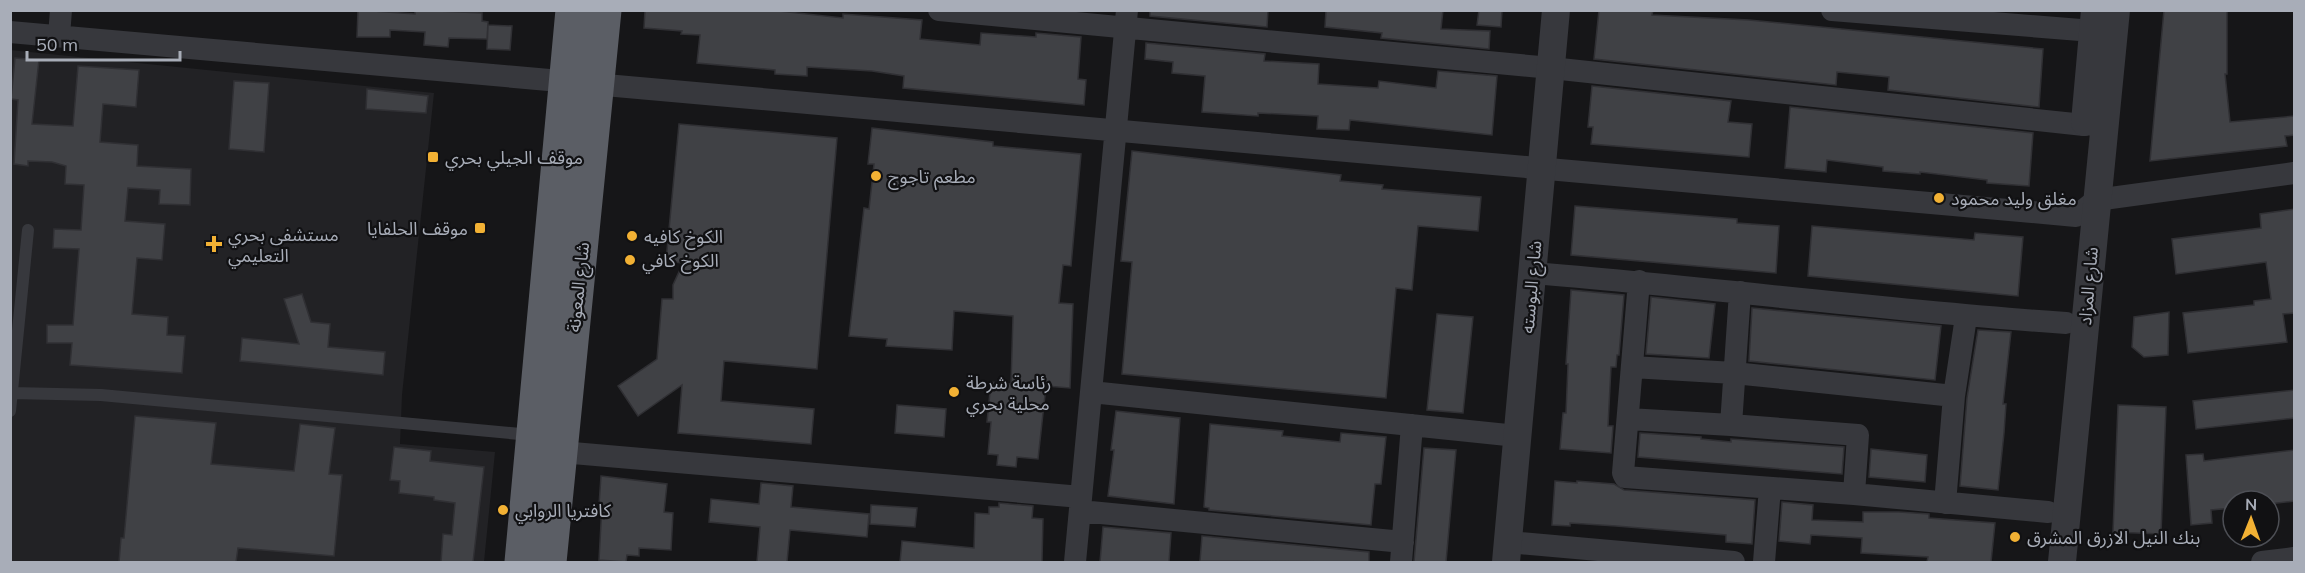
<svg xmlns="http://www.w3.org/2000/svg" width="2305" height="573" viewBox="0 0 2305 573" font-family="Mulish,'Noto Sans Arabic',sans-serif">
<style>
.built{fill:#222225}
.building{fill:#404145;stroke:#303034;stroke-width:1.5}
.lines{fill:none;stroke-linecap:round;stroke-linejoin:round}
.service{stroke:#37383d;stroke-width:12}
.minor{stroke:#37383d;stroke-width:22}
.tertiary{stroke:#37383d;stroke-width:28}
.trunk{stroke:#5b5e65;stroke-width:33}
.poi-dot{fill:#f2b134;stroke:#111113;stroke-width:2}
.labels{text-anchor:middle;dominant-baseline:central;stroke-width:4.5;stroke-linejoin:round;paint-order:stroke}
.poi-label{font-size:18px;fill:#a8adb8;stroke:#111113;text-anchor:start}
.street-label{font-size:18px;fill:#a8adb8;stroke:#111113}
</style>
<rect width="100%" height="100%" fill="#161618"/>
<!-- built -->
<path class="built" d="M 10,50 L 434,93 L 402,395 L 400,444 L 495,452 L 484,562 L 11,562 Z"/>
<!-- building -->
<path class="building" d="M 358,10 L 415,14 L 415,10 L 482,13 L 482,21 L 488,22 L 487,39 L 449,38 L 448,47 L 424,45 L 425,32 L 390,30 L 390,37 L 357,37 Z
M 645,10 L 770,10 L 843,18 L 843,14 L 922,20 L 920,39 L 980,45 L 981,33 L 1036,37 L 1036,33 L 1081,37 L 1078,79 L 1086,80 L 1084,105 L 903,88 L 904,76 L 872,71 L 807,67 L 807,76 L 775,74 L 775,70 L 697,63 L 700,35 L 681,34 L 682,31 L 644,28 Z
M 1150,10 L 1268,10 L 1267,27 L 1150,16 Z
M 1326,10 L 1443,10 L 1441,29 L 1490,31 L 1489,49 L 1381,38 L 1382,33 L 1325,27 Z
M 1479,10 L 1502,10 L 1501,27 L 1477,25 Z
M 1599,10 L 1653,10 L 1652,15 L 1749,20 L 2043,49 L 2039,107 L 1888,90 L 1889,77 L 1837,72 L 1836,85 L 1594,59 Z
M 2164,10 L 2227,10 L 2227,74 L 2225,74 L 2230,122 L 2295,116 L 2295,135 L 2285,136 L 2287,146 L 2150,161 Z
M 488,25 L 512,26 L 510,50 L 487,49 Z
M 1146,43 L 1265,54 L 1264,61 L 1319,64 L 1318,84 L 1378,88 L 1379,81 L 1436,88 L 1438,71 L 1497,76 L 1492,135 L 1350,120 L 1349,130 L 1317,129 L 1318,116 L 1258,113 L 1258,116 L 1202,112 L 1205,76 L 1172,73 L 1173,62 L 1145,59 Z
M 15,58 L 39,60 L 32,124 L 73,126 L 78,66 L 139,70 L 136,107 L 103,104 L 100,142 L 138,145 L 137,166 L 191,169 L 190,205 L 159,204 L 160,190 L 128,188 L 125,221 L 165,224 L 162,260 L 137,258 L 132,314 L 168,317 L 167,335 L 185,336 L 182,373 L 70,365 L 72,343 L 47,343 L 47,325 L 73,325 L 79,249 L 53,248 L 54,229 L 81,230 L 84,185 L 65,184 L 66,166 L 52,162 L 28,161 L 28,166 L 14,164 L 18,100 L 11,99 Z
M 234,81 L 269,83 L 264,152 L 229,149 Z
M 1592,86 L 1731,101 L 1728,122 L 1752,124 L 1749,157 L 1591,144 L 1593,127 L 1588,127 Z
M 367,89 L 428,96 L 426,113 L 366,109 Z
M 1790,107 L 2033,133 L 2029,186 L 1987,183 L 1987,180 L 1920,172 L 1920,174 L 1883,171 L 1883,167 L 1827,160 L 1826,172 L 1785,168 Z
M 679,124 L 837,138 L 817,369 L 724,361 L 721,401 L 814,409 L 811,444 L 678,433 L 682,385 L 638,416 L 618,386 L 657,359 L 662,299 L 673,299 L 673,285 L 683,263 L 666,261 Z
M 872,128 L 993,142 L 993,146 L 1081,154 L 1071,266 L 1063,265 L 1059,303 L 1073,304 L 1070,388 L 1046,386 L 1038,459 L 1017,457 L 1016,467 L 997,465 L 998,455 L 988,454 L 991,422 L 987,422 L 991,382 L 1011,384 L 1013,316 L 954,311 L 952,350 L 886,346 L 887,339 L 849,336 L 864,208 L 869,209 L 874,164 L 868,164 Z
M 1132,151 L 1341,175 L 1340,181 L 1383,185 L 1382,189 L 1481,197 L 1478,231 L 1418,226 L 1412,290 L 1396,288 L 1386,398 L 1122,374 L 1132,262 L 1121,261 Z
M 1575,206 L 1737,219 L 1737,223 L 1779,226 L 1776,273 L 1571,255 Z
M 2295,209 L 2295,313 L 2283,314 L 2287,342 L 2188,353 L 2183,313 L 2254,305 L 2254,301 L 2271,299 L 2266,262 L 2176,274 L 2172,239 L 2261,228 L 2260,214 Z
M 1812,226 L 1974,240 L 1975,233 L 2023,237 L 2018,296 L 1808,276 Z
M 1571,290 L 1624,295 L 1619,355 L 1617,355 L 1616,367 L 1611,367 L 1608,426 L 1613,426 L 1611,453 L 1560,449 L 1563,413 L 1566,413 L 1568,364 L 1566,364 Z
M 302,294 L 311,322 L 330,324 L 328,347 L 385,352 L 383,375 L 240,361 L 242,338 L 299,344 L 284,299 Z
M 1651,297 L 1715,304 L 1709,358 L 1646,354 Z
M 1752,308 L 1941,326 L 1935,380 L 1749,361 Z
M 2169,312 L 2168,355 L 2144,357 L 2132,347 L 2134,317 Z
M 1437,314 L 1473,317 L 1463,413 L 1427,410 Z
M 1978,330 L 2011,332 L 2003,404 L 2006,404 L 2004,433 L 1998,490 L 1960,486 L 1967,398 Z
M 2295,390 L 2295,418 L 2196,429 L 2193,401 Z
M 897,405 L 946,409 L 944,437 L 895,433 Z
M 2118,405 L 2166,407 L 2161,534 L 2113,532 Z
M 1116,411 L 1180,418 L 1174,504 L 1108,496 L 1114,450 L 1111,450 Z
M 135,416 L 216,423 L 211,464 L 294,471 L 300,424 L 335,428 L 329,474 L 342,475 L 334,556 L 238,548 L 236,562 L 119,562 L 121,538 L 124,538 Z
M 1210,424 L 1283,431 L 1282,436 L 1340,442 L 1341,433 L 1386,437 L 1381,484 L 1375,484 L 1371,525 L 1209,510 L 1209,508 L 1204,507 Z
M 1640,433 L 1701,437 L 1701,439 L 1731,442 L 1731,439 L 1844,447 L 1842,474 L 1638,457 Z
M 394,447 L 431,451 L 430,461 L 484,467 L 473,562 L 441,562 L 443,534 L 452,535 L 455,503 L 434,500 L 434,497 L 399,493 L 400,481 L 390,480 Z
M 1424,448 L 1456,450 L 1446,562 L 1414,562 Z
M 1871,449 L 1927,455 L 1925,482 L 1869,477 Z
M 2295,450 L 2295,501 L 2269,504 L 2269,501 L 2233,501 L 2233,508 L 2211,510 L 2212,523 L 2191,525 L 2186,455 L 2203,454 L 2204,461 Z
M 601,476 L 667,484 L 664,512 L 673,513 L 671,550 L 639,548 L 639,556 L 627,555 L 626,562 L 599,560 L 602,505 L 599,505 Z
M 1555,481 L 1577,483 L 1577,481 L 1614,484 L 1624,490 L 1755,500 L 1752,544 L 1726,542 L 1726,535 L 1616,526 L 1570,523 L 1570,526 L 1552,525 Z
M 761,483 L 793,486 L 791,507 L 869,514 L 867,537 L 790,530 L 787,562 L 757,562 L 760,527 L 709,522 L 711,499 L 759,504 Z
M 1782,502 L 1813,505 L 1812,520 L 1863,522 L 1863,512 L 1899,512 L 1929,514 L 1929,518 L 1995,523 L 1991,562 L 1927,562 L 1928,557 L 1861,553 L 1862,538 L 1811,535 L 1810,544 L 1779,541 Z
M 999,503 L 1033,506 L 1032,518 L 1043,519 L 1042,562 L 900,562 L 902,541 L 974,548 L 975,513 L 989,514 L 989,507 L 999,507 Z
M 871,505 L 917,508 L 915,527 L 870,524 Z
M 1103,527 L 1171,533 L 1169,562 L 1100,562 Z
M 1202,536 L 1369,552 L 1369,562 L 1200,561 Z"/>
<g class="lines">
<!-- service -->
<path class="service" d="M 12,393 L 101,395 L 531,435
M 10,411 L 28,230"/>
<!-- minor -->
<path class="minor" d="M 939,10 L 1551,68 L 2084,125
M 1832,10 L 2093,31
M 10,32 L 2076,216 L 2096,200 L 2294,173
M 59,36 L 61,10
M 1532,273 C 1710,287 1887,311 2066,323
M 1639,281 L 1623,473 L 1625,477 L 1854,494 L 2048,512
M 1740,292 L 1731,425 L 1858,435 L 1854,494
M 1632,367 L 1734,373 L 1954,396 L 1966,317
M 1091,392 L 1517,436
M 1628,419 L 1731,425
M 561,452 L 1081,497
M 1945,503 L 1954,396
M 1080,511 L 1403,542
M 1508,542 L 1734,562
M 1075,562 L 1127,10
M 1401,562 L 1412,425
M 1764,562 L 1770,488
M 2262,562 L 2294,558"/>
<!-- tertiary -->
<path class="tertiary" d="M 2085,122 L 2095,10
M 1506,562 L 1556,10
M 2062,562 L 2116,10"/>
<!-- trunk -->
<path class="trunk" d="M 521,562 L 572,10
M 550,562 L 605,10"/>
</g>
<!-- markers -->
<g class="poi-dot">
<rect x="427" y="151" width="12" height="12" rx="3"/>
<circle cx="876" cy="176" r="6"/>
<circle cx="1939" cy="198" r="6"/>
<rect x="474" y="222" width="12" height="12" rx="3"/>
<circle cx="632" cy="236" r="6"/>
<path d="M211 235h6v6h6v6h-6v6h-6v-6h-6v-6h6z"/>
<circle cx="630" cy="260" r="6"/>
<circle cx="954" cy="392" r="6"/>
<circle cx="503" cy="510" r="6"/>
<circle cx="2015" cy="537" r="6"/>
</g>
<g class="labels">
<!-- poi labels -->
<g class="poi-label">
<text x="445" y="157">موقف الجيلي بحري</text>
<text x="888" y="176">مطعم تاجوج</text>
<text x="1951" y="198">مغلق وليد محمود</text>
<text x="468" y="228" text-anchor="end">موقف الحلفايا</text>
<text x="228" y="234">مستشفى بحري<tspan x="228" dy="21">التعليمي</tspan></text>
<text x="644" y="236">الكوخ كافيه</text>
<text x="642" y="260">الكوخ كافي</text>
<text x="966" y="382">رئاسة شرطة<tspan x="966" dy="21">محلية بحري</tspan></text>
<text x="515" y="510">كافتريا الروابي</text>
<text x="2027" y="537">بنك النيل الازرق المشرق</text>
</g>
<!-- street labels -->
<g class="street-label">
<text transform="translate(2088 286) rotate(-85)">شارع المزاد</text>
<text transform="translate(578 287) rotate(-84)">شارع المعونة</text>
<text transform="translate(1531 287) rotate(-85)">شارع البوسته</text>
</g>
</g>
<!-- border -->
<rect width="2305" height="573" fill="none" stroke="#a8adb8" stroke-width="24"/>
<!-- north arrow -->
<g transform="translate(2251 519) rotate(1)"><circle r="28" fill="#111113" stroke="#4d4f55" stroke-width="1.5"/>
<path d="M0-4.5L10 22L0 15L-10 22Z" fill="#f2b134"/>
<text y="-9" font-size="16" font-weight="bold" text-anchor="middle" fill="#a8adb8">N</text>
</g>
<!-- scale -->
<path d="M27 51v9h153v-9" fill="none" stroke="#a8adb8" stroke-width="3"/>
<text x="36" y="51" font-size="18" fill="#a8adb8" stroke="#111113" stroke-width="4.5" paint-order="stroke">50 m</text>
</svg>
